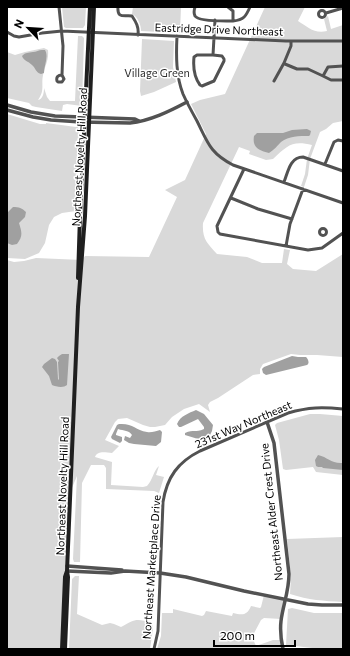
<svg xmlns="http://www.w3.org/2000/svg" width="350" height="656" viewBox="0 0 350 656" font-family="Commissioner,sans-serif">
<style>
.green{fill:#d9d9d9}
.water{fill:#a0a0a0}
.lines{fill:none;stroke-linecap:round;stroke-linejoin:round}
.minor{stroke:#525252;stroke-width:3}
.tertiary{stroke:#525252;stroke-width:3.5}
.secondary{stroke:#1f1f1f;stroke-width:4}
.labels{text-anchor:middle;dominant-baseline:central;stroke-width:3;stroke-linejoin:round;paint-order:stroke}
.street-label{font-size:11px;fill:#000;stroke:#fff}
.park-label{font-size:11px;fill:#303030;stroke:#fff}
</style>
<rect width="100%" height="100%" fill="#fff"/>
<!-- green -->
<path class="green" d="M 62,7 L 86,7 L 85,25 L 83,28 L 66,28 L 64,27 Z
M 133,7 L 181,7 L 180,33 L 141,31 C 141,25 138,17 132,14 Z
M 265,7 L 305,7 L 298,21 C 308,27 314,34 327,31 L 324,19 L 328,16 L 331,29 L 343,25 L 343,121 L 333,123 L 326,129 L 320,132 L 310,159 L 308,175 L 304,187 L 301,186 L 305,174 L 307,159 L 312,145 C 292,140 287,146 273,159 L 266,160 L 249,154 L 250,151 L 239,147 L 203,223 C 202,239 207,243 217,254 L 247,257 L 262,263 L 282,263 L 284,249 L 290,250 L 287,264 L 293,269 L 316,271 L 343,254 L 343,357 L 317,355 L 300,355 L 291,354 L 263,364 L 260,369 L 260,374 L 253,375 L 218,398 L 210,402 L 208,405 L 210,412 L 199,404 L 184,409 L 172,417 L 165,425 L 155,427 L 150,427 L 143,425 L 127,418 L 118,419 L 115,422 L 105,440 L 119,446 L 112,453 C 106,453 98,450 95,457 L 112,462 L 111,485 L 143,487 L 147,486 C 153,480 153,471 159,466 L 156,475 L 164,477 L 159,493 L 154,491 L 106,489 L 106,468 L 104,465 L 91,465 L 82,483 L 80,562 L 74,562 L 73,559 L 77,476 L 71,490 L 62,649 L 7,649 L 7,260 L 14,262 L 24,261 L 36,258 L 82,260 L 85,256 L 149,257 L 177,197 L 165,190 L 185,180 L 206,134 L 191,104 L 200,100 L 225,94 Z
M 78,36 L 82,36 L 84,38 L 82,106 L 67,104 L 63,105 L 62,111 L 36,107 L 32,106 L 29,103 L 7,98 L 7,52 L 15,55 L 25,52 L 44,48 L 48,50 C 49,60 45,66 43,75 C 41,86 45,90 38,100 C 43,99 44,93 44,88 L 47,97 L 50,101 L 75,101 Z
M 142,39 L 174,41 L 173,67 L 176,82 L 154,92 L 141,96 L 140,91 Z
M 7,114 L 40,124 L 46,124 L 46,123 L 76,127 L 78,127 L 79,130 L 79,154 L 77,153 L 76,211 L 62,213 L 54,217 L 49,225 L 45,243 L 39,253 L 25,259 L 7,258 Z
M 310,414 L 320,414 L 343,416 L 343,475 L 316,472 L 313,467 L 286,470 L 283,469 L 279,440 L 275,425 L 277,423 Z
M 343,537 L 343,602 C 323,601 309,600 290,594 L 291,577 L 287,539 Z
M 75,576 L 79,576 L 77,614 L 102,625 L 110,623 L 114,624 L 121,627 C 135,619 136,618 152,623 L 153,629 L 150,649 L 69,649 L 72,579 Z
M 264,595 L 286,599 L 281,619 L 264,618 L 261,620 L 252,637 L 256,646 L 273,640 L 281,640 L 283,649 L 157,649 L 161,636 L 162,613 L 173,613 L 173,609 L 202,616 L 204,615 L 206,611 L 232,616 L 233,613 C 242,615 247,616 251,606 L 260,608 L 261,607 Z
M 292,608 L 314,613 L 343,613 L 343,649 L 321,649 L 286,645 L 288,609 Z"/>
<!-- water -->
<path class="water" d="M 42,50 L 45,50 C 49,57 44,65 44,73 L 41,74 C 35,72 36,68 32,65 C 28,61 24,61 22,56 C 26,52 28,53 33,52 C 36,52 39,50 42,50 Z
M 307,129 L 311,131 L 310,135 L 309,136 C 299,136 289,136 281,142 C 277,146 274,150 269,153 C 259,150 252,148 254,136 L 257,133 L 283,133 L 292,130 Z
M 13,207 C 19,207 22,208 26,212 L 25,217 L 19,223 C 22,233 23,236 17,244 L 12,245 L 7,243 L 7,213 Z
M 62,354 L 69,354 L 67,385 C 64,388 56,387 52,385 L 49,376 L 42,367 L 44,364 L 52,358 L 55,359 L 57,362 L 58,379 L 59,380 L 58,362 L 59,361 L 57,358 L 59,356 Z
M 292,356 L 298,357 L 306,357 C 308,359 310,363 307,365 L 266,375 L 263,373 L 262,369 L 264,367 Z
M 196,410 L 204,414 L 213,425 L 212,431 L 210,435 L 198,439 L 185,435 L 185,433 C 194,429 195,433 204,429 L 204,427 L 198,419 L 181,427 L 179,427 L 177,424 C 180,416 189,413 196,410 Z
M 119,424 C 133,423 135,430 147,432 C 151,433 156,431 160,430 L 162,432 L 161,442 L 156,446 L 134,444 L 129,443 L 124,440 L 125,436 L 130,438 L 132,435 C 129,430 124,431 118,429 L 116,434 L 116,435 L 122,437 L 122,441 L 120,443 L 112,439 L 111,437 L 117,425 Z
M 318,455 C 328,457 331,464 343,463 L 343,470 L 323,468 L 322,467 L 318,467 L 316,466 L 315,460 Z"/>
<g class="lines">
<!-- minor -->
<path class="minor" d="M 59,7 L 63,46 L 62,75 L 64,79 L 62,82 L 58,82 L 57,81 C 56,77 58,75 62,75
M 118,7 C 117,19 124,15 132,16 C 136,22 139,27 138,35
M 195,7 C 194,10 194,14 195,16 C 199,22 225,21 233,21 C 244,20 246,16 250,7
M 228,7 L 233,11 L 233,21
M318.5 14a3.5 3.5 0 1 1 7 0a3.5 3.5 0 1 1-7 0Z
M 326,13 L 343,8
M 7,32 L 14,36 L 19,37 L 42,33 L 62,31 L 286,41 L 343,41
M 177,36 C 176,56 176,76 183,94 C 187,103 192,112 197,121 C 208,143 210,153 233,165 L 343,203
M 291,41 L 291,46 L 284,63 L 285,64 L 297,69 L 308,69 L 323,76 L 328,67 L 343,66
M 213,55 L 222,56 L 224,59 L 224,61 L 214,81 L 202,86 L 200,85 C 194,77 193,67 194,57 L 197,55 L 213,55 L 215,20
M 323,76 L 331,80 L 343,80
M 274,81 L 284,63
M 325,164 L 334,142 L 338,140 L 343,141
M 244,169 L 217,226 L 218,232 L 220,234 L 308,250 L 322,248 L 343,233
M 284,182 C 288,172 290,157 303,157 L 343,171
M 231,198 L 258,209 L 292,219
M319.5 232a3.5 3.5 0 1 1 7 0a3.5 3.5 0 1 1-7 0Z
M 286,246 L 290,224 L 303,189
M 154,649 L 158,631 L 163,502 C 167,477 178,462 200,451 L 288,413 C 309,407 322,407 343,409"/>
<!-- tertiary -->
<path class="tertiary" d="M 7,105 L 31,112 L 55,116 L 135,119 L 139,121
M 7,110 L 33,117 L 51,120 L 81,122 L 130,123 C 150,121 170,111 187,102
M 267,422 L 274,443 L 289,574 C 289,591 283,605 281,621 C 280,630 281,640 283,649
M 67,566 L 122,570
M 67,571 L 111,573 L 125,571 L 160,573 L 186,577 L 244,591 L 308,604 L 322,605 L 343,605"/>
<!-- secondary -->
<path class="secondary" d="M 78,278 L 80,216 L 90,7
M 62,649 L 65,577 L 67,571
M 65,649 L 68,577 L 67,571 L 78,307 L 85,216 L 94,7"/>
</g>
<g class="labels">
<!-- street labels -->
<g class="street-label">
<text transform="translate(219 29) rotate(2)">Eastridge Drive Northeast</text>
<text transform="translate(79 157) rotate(-87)">Northeast Novelty Hill Road</text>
<text transform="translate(243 424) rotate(-23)">231st Way Northeast</text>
<text transform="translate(62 486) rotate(-88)">Northeast Novelty Hill Road</text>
<text transform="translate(271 512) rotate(-96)">Northeast Alder Crest Drive</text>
<text transform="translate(151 567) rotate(-86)">Northeast Marketplace Drive</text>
</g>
<!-- park labels -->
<g class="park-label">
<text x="157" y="72">Village Green</text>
</g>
</g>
<!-- border -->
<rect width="350" height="656" fill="none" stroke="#000000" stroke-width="16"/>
<!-- north arrow -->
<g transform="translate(28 28) rotate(295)" stroke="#ffffff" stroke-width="3" paint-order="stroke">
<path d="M0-3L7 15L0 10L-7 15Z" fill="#000000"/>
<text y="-6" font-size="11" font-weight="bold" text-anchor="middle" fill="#000000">N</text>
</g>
<!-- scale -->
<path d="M214 640v6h81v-6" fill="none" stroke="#000000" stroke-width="2"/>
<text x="220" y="640" font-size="12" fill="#000000" stroke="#ffffff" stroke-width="3" paint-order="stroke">200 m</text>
</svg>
